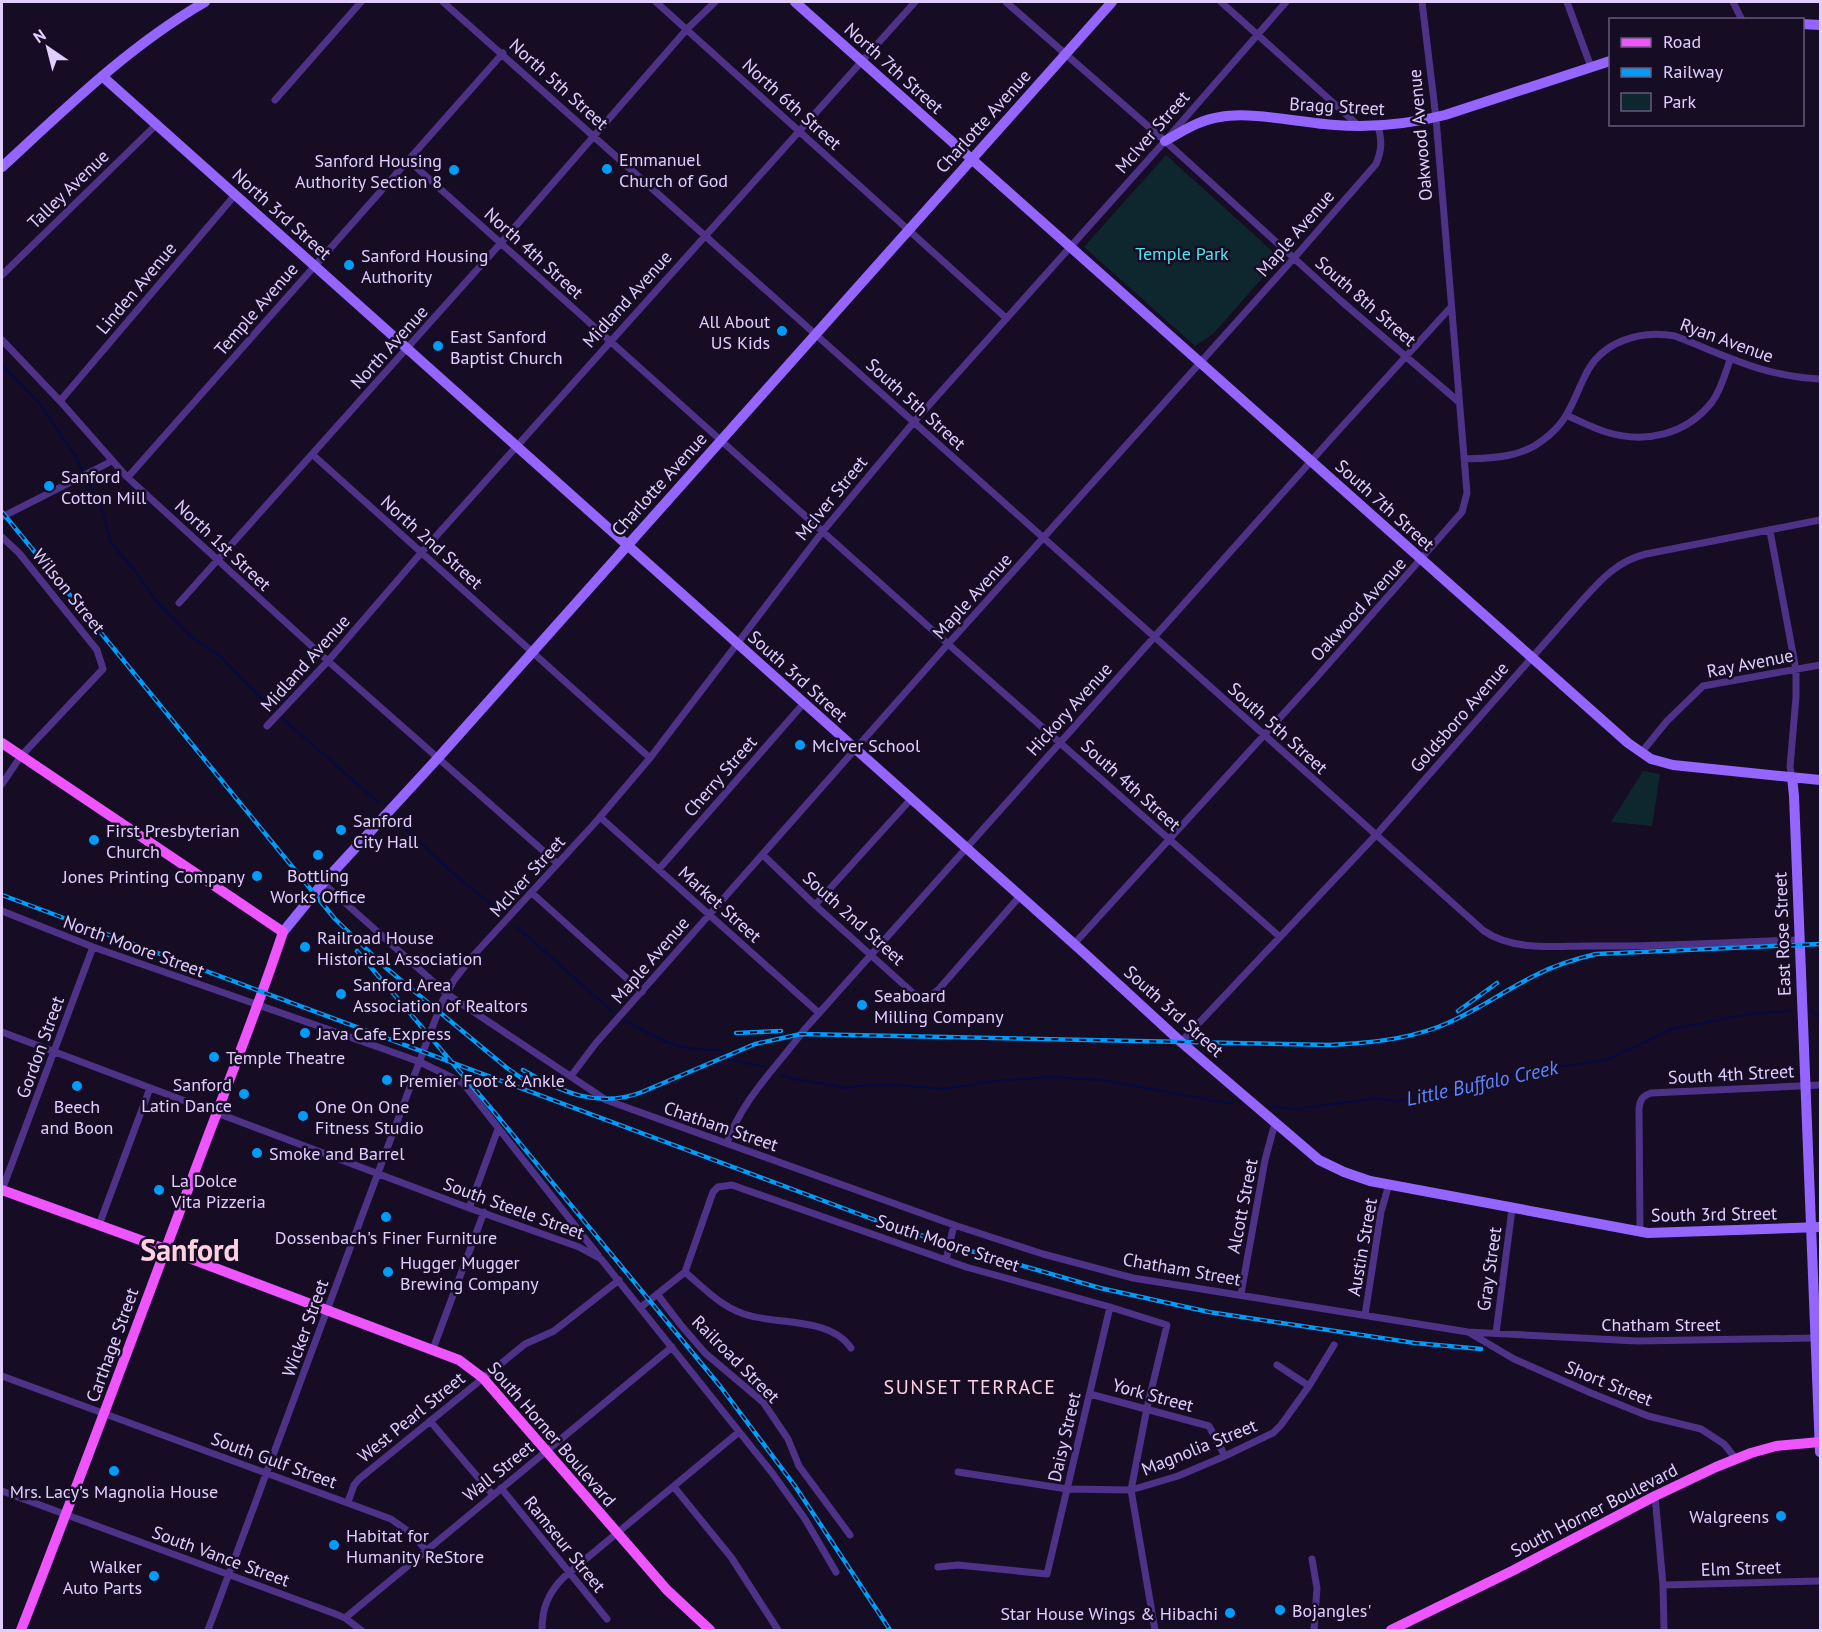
<svg xmlns="http://www.w3.org/2000/svg" width="1822" height="1632" viewBox="0 0 1822 1632" font-family="'PT Sans',sans-serif">
<style>
.green{fill:#0e272e}
.lines{fill:none;stroke-linecap:round;stroke-linejoin:round}
.stream{stroke:#040a44;stroke-width:2}
.street{stroke:#4d3288;stroke-width:7}
.secondary{stroke:#9465ff;stroke-width:10}
.primary{stroke:#e5f;stroke-width:10}
.rail-casing{stroke:#009cf9;stroke-width:4.5}
.rail{stroke:#160c24;stroke-width:2;stroke-dasharray:7;stroke-linecap:butt}
.poi-dot{fill:#009cf9;stroke:#160c24;stroke-width:2}
.labels{text-anchor:middle;dominant-baseline:central;stroke-width:5;stroke-linejoin:round;paint-order:stroke}
.street-label{font-size:18px;fill:#e1ceff;stroke:#160c24}
.poi-label{font-size:18px;fill:#e1ceff;stroke:#160c24;text-anchor:start}
.park-label{font-size:18px;fill:#4ee7eb;stroke:#160c24}
.water-label{font-size:20px;font-style:italic;fill:#5c87ff;stroke:#160c24}
.neighbourhood-label{font-size:20px;letter-spacing:1.5px;fill:#ffd0e1;stroke:#160c24}
.town-label{font-size:30px;font-weight:bold;fill:#ffd0e1;stroke:#160c24}
</style>
<rect width="100%" height="100%" fill="#160c24"/>
<!-- green -->
<path class="green" d="M 1166,155 L 1280,258 L 1214,333 L 1195,346 L 1084,247 Z
M 1643,771 L 1660,774 L 1652,826 L 1611,822 Z"/>
<g class="lines">
<!-- stream -->
<path class="stream" d="M 2,365 L 39,403 L 75,455 L 103,513 L 111,543 L 133,568 L 157,602 L 189,635 L 221,657 L 273,710
M 282,718 L 378,802
M 399,822 L 447,868 L 498,910
M 517,927 L 614,1013
M 1811,1010 L 1820,1018
M 624,1020 C 645,1031 665,1044 688,1048 C 699,1050 711,1050 721,1050 L 728,1059 L 765,1067
M 781,1075 L 794,1079 L 847,1088 L 867,1085 L 900,1085 L 944,1089 L 996,1081 L 1049,1077 L 1102,1080 L 1215,1101 L 1233,1103
M 1272,1107 L 1297,1109 L 1373,1099 L 1399,1101 L 1449,1093 L 1496,1077 L 1609,1059 L 1672,1029 L 1750,1014 L 1791,1011"/>
<!-- street -->
<path class="street" d="M 443,2 L 1484,931 C 1513,951 1554,946 1587,946 C 1658,947 1728,942 1799,940
M 656,2 L 1006,318
M 1006,2 L 1165,141 L 1340,300 L 1459,402
M 1221,2 L 1359,126
M 1567,2 L 1591,67
M 1733,2 L 1742,20
M 275,100 L 361,2
M 408,160 L 948,644 L 1280,937
M 2,275 L 156,125
M 2,340 L 60,401 L 126,476 L 328,661 L 557,863
M 60,401 L 235,195
M 1568,416 C 1580,421 1593,428 1606,432 C 1645,444 1686,435 1712,402 C 1721,390 1725,374 1730,360
M 313,455 L 650,758
M 1464,459 C 1491,458 1521,458 1543,440 C 1569,421 1572,402 1585,376 C 1601,341 1640,330 1675,336 C 1727,356 1762,376 1820,379
M 128,477 L 503,53
M 2,517 L 112,461
M 1770,531 L 1796,670 L 1796,697 L 1790,767 L 1792,777
M 2,537 L 19,553 L 97,650 L 103,669 L 21,756 L 2,784
M 179,603 L 500,244 L 687,29 L 715,2
M 267,726 L 328,661 L 421,553 L 915,2
M 1641,753 L 1667,721 L 1703,686 L 1820,665
M 600,817 L 819,1013
M 763,855 L 815,905 L 913,993 C 924,999 930,997 939,989 L 1020,896
M 659,869 L 804,703
M 323,883 L 447,994 L 606,1100 L 954,1225 L 1043,1254 L 1133,1278 L 1468,1332 L 1637,1341 L 1816,1338
M 532,893 L 642,992
M 815,905 L 911,799
M 2,911 L 93,947 L 381,1048 L 420,1062 L 463,1083 L 598,1255
M 1074,944 L 1316,678 L 1462,512 L 1467,493 L 1436,118 L 1422,2
M 2,1032 L 469,1208 L 579,1247 L 601,1259 L 773,1474 L 805,1519 L 836,1572
M 1181,1042 L 1376,835 L 1579,604 C 1599,582 1616,561 1646,554 L 1820,520
M 571,1076 L 596,1043 L 709,915 L 948,644 L 1294,258 L 1376,164 C 1382,150 1382,140 1378,126
M 727,1143 C 743,1098 776,1068 804,1030 L 1337,432 L 1451,307
M 2,1190 L 93,947
M 469,1208 L 498,1129
M 99,1225 L 150,1088
M 1640,1232 L 1639,1109 C 1640,1100 1642,1096 1651,1093 L 1820,1085
M 946,1260 L 954,1225
M 685,1272 C 705,1289 724,1310 751,1316 C 780,1324 831,1318 851,1348
M 657,1294 L 680,1324 L 705,1353 L 763,1402 L 788,1439 L 799,1466 L 850,1535
M 1241,1294 L 1265,1160 L 1275,1123
M 641,1307 L 685,1272 L 713,1192 L 718,1187 L 732,1185 L 966,1267 L 1110,1307 L 1167,1325 L 1147,1408 L 1131,1490 L 1155,1630
M 1365,1315 L 1381,1212 L 1389,1184
M 1470,1333 L 1514,1359 L 1591,1393 L 1648,1416 L 1701,1429 L 1724,1444 L 1736,1459
M 1496,1333 L 1512,1209
M 433,1349 L 484,1212
M 1277,1365 L 1309,1386
M 2,1376 L 391,1519 L 412,1534 L 426,1550
M 1090,1394 L 1209,1426 L 1225,1456
M 430,1421 L 493,1495
M 958,1472 L 1067,1489 L 1131,1490 L 1178,1476 L 1225,1456 L 1273,1433 L 1281,1425 L 1309,1386 L 1334,1345
M 674,1487 L 731,1557 L 778,1630
M 501,1488 L 607,1619
M 2,1491 L 333,1613 L 345,1618 L 361,1630
M 1655,1496 L 1663,1585 L 1664,1630
M 348,1502 L 354,1485 L 359,1479 L 525,1344 L 554,1331 L 619,1280
M 1312,1559 L 1317,1588 L 1314,1630
M 938,1567 L 958,1565 L 1047,1574 L 1110,1307
M 1663,1585 L 1820,1581
M 345,1618 L 672,1347
M 208,1630 L 426,1044 L 442,1002 L 454,980 L 472,957 L 594,824 L 650,758 L 823,531 L 913,423 L 1165,141 L 1286,2
M 542,1630 C 542,1608 548,1593 564,1577 L 739,1432"/>
<!-- secondary -->
<path class="secondary" d="M 795,2 L 1628,743 L 1651,759 L 1673,765 L 1820,780
M 1802,24 L 1820,25
M 102,76 L 1083,952 L 1181,1042 L 1319,1160 L 1344,1172 L 1370,1181 L 1648,1233 L 1820,1227
M 1165,141 C 1183,131 1199,120 1220,117 C 1251,111 1302,123 1335,125 C 1372,128 1409,124 1445,115 L 1610,61
M 2,167 C 66,108 129,46 205,2
M 1792,777 L 1794,796 L 1820,1452
M 283,932 L 323,883 L 438,758 L 1112,2"/>
<!-- primary -->
<path class="primary" d="M 2,743 L 283,932 C 255,1017 221,1100 190,1184 C 134,1333 79,1482 21,1630
M 2,1190 L 165,1249 L 459,1360 L 483,1378 L 667,1590 L 710,1630
M 1391,1630 L 1514,1570 L 1655,1496 L 1716,1467 L 1751,1453 L 1776,1446 L 1820,1442"/>
<!-- rail casing -->
<g class="rail-casing">
<path id="rail" d="M 2,512 L 335,919 L 385,967 L 507,1068 L 533,1086
M 2,895 L 883,1223 L 957,1247 L 1100,1288 L 1209,1312 L 1415,1343 L 1481,1349
M 357,951 L 495,1113 L 720,1386 L 795,1486 L 890,1630
M 1458,1011 L 1497,983
M 736,1033 L 781,1031
M 523,1070 C 561,1092 598,1109 642,1092 L 755,1044 L 801,1034 L 1330,1045 C 1367,1043 1403,1040 1438,1027 C 1473,1014 1503,991 1536,975 C 1555,965 1575,959 1596,954 L 1820,944"/>
</g>
<!-- rail -->
<use href="#rail" class="rail"/>
</g>
<!-- markers -->
<g class="poi-dot">
<circle cx="607" cy="169" r="6"/>
<circle cx="454" cy="170" r="6"/>
<circle cx="349" cy="265" r="6"/>
<circle cx="782" cy="331" r="6"/>
<circle cx="438" cy="346" r="6"/>
<circle cx="49" cy="486" r="6"/>
<circle cx="800" cy="745" r="6"/>
<circle cx="341" cy="830" r="6"/>
<circle cx="94" cy="840" r="6"/>
<circle cx="318" cy="855" r="6"/>
<circle cx="257" cy="876" r="6"/>
<circle cx="305" cy="947" r="6"/>
<circle cx="341" cy="994" r="6"/>
<circle cx="862" cy="1005" r="6"/>
<circle cx="305" cy="1033" r="6"/>
<circle cx="214" cy="1057" r="6"/>
<circle cx="387" cy="1080" r="6"/>
<circle cx="77" cy="1086" r="6"/>
<circle cx="244" cy="1094" r="6"/>
<circle cx="303" cy="1116" r="6"/>
<circle cx="257" cy="1153" r="6"/>
<circle cx="159" cy="1190" r="6"/>
<circle cx="386" cy="1217" r="6"/>
<circle cx="388" cy="1272" r="6"/>
<circle cx="114" cy="1471" r="6"/>
<circle cx="1781" cy="1516" r="6"/>
<circle cx="334" cy="1545" r="6"/>
<circle cx="154" cy="1576" r="6"/>
<circle cx="1280" cy="1610" r="6"/>
<circle cx="1230" cy="1613" r="6"/>
</g>
<g class="labels">
<!-- street labels -->
<g class="street-label">
<text transform="translate(894 68) rotate(42)">North 7th Street</text>
<text transform="translate(559 84) rotate(42)">North 5th Street</text>
<text transform="translate(792 104) rotate(42)">North 6th Street</text>
<text transform="translate(1337 106) rotate(3)">Bragg Street</text>
<text transform="translate(983 121) rotate(-48)">Charlotte Avenue</text>
<text transform="translate(1152 132) rotate(-49)">McIver Street</text>
<text transform="translate(1420 135) rotate(-95)">Oakwood Avenue</text>
<text transform="translate(68 189) rotate(-44)">Talley Avenue</text>
<text transform="translate(282 214) rotate(42)">North 3rd Street</text>
<text transform="translate(1295 233) rotate(-49)">Maple Avenue</text>
<text transform="translate(534 253) rotate(42)">North 4th Street</text>
<text transform="translate(136 288) rotate(-50)">Linden Avenue</text>
<text transform="translate(627 299) rotate(-48)">Midland Avenue</text>
<text transform="translate(1366 301) rotate(41)">South 8th Street</text>
<text transform="translate(256 309) rotate(-49)">Temple Avenue</text>
<text transform="translate(1727 340) rotate(20)">Ryan Avenue</text>
<text transform="translate(389 347) rotate(-48)">North Avenue</text>
<text transform="translate(916 404) rotate(42)">South 5th Street</text>
<text transform="translate(659 484) rotate(-48)">Charlotte Avenue</text>
<text transform="translate(831 498) rotate(-51)">McIver Street</text>
<text transform="translate(1385 505) rotate(42)">South 7th Street</text>
<text transform="translate(432 542) rotate(42)">North 2nd Street</text>
<text transform="translate(223 545) rotate(43)">North 1st Street</text>
<text transform="translate(69 591) rotate(51)">Wilson Street</text>
<text transform="translate(972 596) rotate(-48)">Maple Avenue</text>
<text transform="translate(1358 609) rotate(-48)">Oakwood Avenue</text>
<text transform="translate(305 663) rotate(-48)">Midland Avenue</text>
<text transform="translate(1750 663) rotate(-11)">Ray Avenue</text>
<text transform="translate(798 676) rotate(42)">South 3rd Street</text>
<text transform="translate(1069 709) rotate(-48)">Hickory Avenue</text>
<text transform="translate(1459 717) rotate(-49)">Goldsboro Avenue</text>
<text transform="translate(1278 728) rotate(42)">South 5th Street</text>
<text transform="translate(720 776) rotate(-49)">Cherry Street</text>
<text transform="translate(1131 785) rotate(42)">South 4th Street</text>
<text transform="translate(527 876) rotate(-48)">McIver Street</text>
<text transform="translate(720 904) rotate(42)">Market Street</text>
<text transform="translate(854 918) rotate(42)">South 2nd Street</text>
<text transform="translate(1782 934) rotate(-92)">East Rose Street</text>
<text transform="translate(134 946) rotate(20)">North Moore Street</text>
<text transform="translate(650 960) rotate(-49)">Maple Avenue</text>
<text transform="translate(1174 1011) rotate(42)">South 3rd Street</text>
<text transform="translate(40 1047) rotate(-70)">Gordon Street</text>
<text transform="translate(1731 1074) rotate(-3)">South 4th Street</text>
<text transform="translate(721 1126) rotate(19)">Chatham Street</text>
<text transform="translate(1242 1206) rotate(-79)">Alcott Street</text>
<text transform="translate(514 1208) rotate(20)">South Steele Street</text>
<text transform="translate(1714 1214) rotate(-1)">South 3rd Street</text>
<text transform="translate(948 1243) rotate(18)">South Moore Street</text>
<text transform="translate(1362 1247) rotate(-80)">Austin Street</text>
<text transform="translate(1182 1269) rotate(10)">Chatham Street</text>
<text transform="translate(1489 1269) rotate(-82)">Gray Street</text>
<text x="1661" y="1324">Chatham Street</text>
<text transform="translate(305 1328) rotate(-70)">Wicker Street</text>
<text transform="translate(112 1345) rotate(-70)">Carthage Street</text>
<text transform="translate(736 1359) rotate(45)">Railroad Street</text>
<text transform="translate(1609 1383) rotate(22)">Short Street</text>
<text transform="translate(1153 1395) rotate(15)">York Street</text>
<text transform="translate(411 1417) rotate(-39)">West Pearl Street</text>
<text transform="translate(552 1434) rotate(49)">South Horner Boulevard</text>
<text transform="translate(1064 1437) rotate(-77)">Daisy Street</text>
<text transform="translate(1199 1447) rotate(-22)">Magnolia Street</text>
<text transform="translate(274 1460) rotate(20)">South Gulf Street</text>
<text transform="translate(498 1471) rotate(-39)">Wall Street</text>
<text transform="translate(1594 1510) rotate(-27)">South Horner Boulevard</text>
<text transform="translate(565 1544) rotate(51)">Ramseur Street</text>
<text transform="translate(221 1556) rotate(20)">South Vance Street</text>
<text transform="translate(1741 1568) rotate(-2)">Elm Street</text>
</g>
<!-- poi labels -->
<g class="poi-label">
<text x="619" y="159">Emmanuel<tspan x="619" dy="21">Church of God</tspan></text>
<text x="442" y="160" text-anchor="end">Sanford Housing<tspan x="442" dy="21">Authority Section 8</tspan></text>
<text x="361" y="255">Sanford Housing<tspan x="361" dy="21">Authority</tspan></text>
<text x="770" y="321" text-anchor="end">All About<tspan x="770" dy="21">US Kids</tspan></text>
<text x="450" y="336">East Sanford<tspan x="450" dy="21">Baptist Church</tspan></text>
<text x="61" y="476">Sanford<tspan x="61" dy="21">Cotton Mill</tspan></text>
<text x="812" y="745">McIver School</text>
<text x="353" y="820">Sanford<tspan x="353" dy="21">City Hall</tspan></text>
<text x="106" y="830">First Presbyterian<tspan x="106" dy="21">Church</tspan></text>
<text x="318" y="875" text-anchor="middle">Bottling<tspan x="318" dy="21">Works Office</tspan></text>
<text x="245" y="876" text-anchor="end">Jones Printing Company</text>
<text x="317" y="937">Railroad House<tspan x="317" dy="21">Historical Association</tspan></text>
<text x="353" y="984">Sanford Area<tspan x="353" dy="21">Association of Realtors</tspan></text>
<text x="874" y="995">Seaboard<tspan x="874" dy="21">Milling Company</tspan></text>
<text x="317" y="1033">Java Cafe Express</text>
<text x="226" y="1057">Temple Theatre</text>
<text x="399" y="1080">Premier Foot &amp; Ankle</text>
<text x="232" y="1084" text-anchor="end">Sanford<tspan x="232" dy="21">Latin Dance</tspan></text>
<text x="77" y="1106" text-anchor="middle">Beech<tspan x="77" dy="21">and Boon</tspan></text>
<text x="315" y="1106">One On One<tspan x="315" dy="21">Fitness Studio</tspan></text>
<text x="269" y="1153">Smoke and Barrel</text>
<text x="171" y="1180">La Dolce<tspan x="171" dy="21">Vita Pizzeria</tspan></text>
<text x="386" y="1237" text-anchor="middle">Dossenbach's Finer Furniture</text>
<text x="400" y="1262">Hugger Mugger<tspan x="400" dy="21">Brewing Company</tspan></text>
<text x="114" y="1491" text-anchor="middle">Mrs. Lacy’s Magnolia House</text>
<text x="1769" y="1516" text-anchor="end">Walgreens</text>
<text x="346" y="1535">Habitat for<tspan x="346" dy="21">Humanity ReStore</tspan></text>
<text x="142" y="1566" text-anchor="end">Walker<tspan x="142" dy="21">Auto Parts</tspan></text>
<text x="1292" y="1610">Bojangles'</text>
<text x="1218" y="1613" text-anchor="end">Star House Wings &amp; Hibachi</text>
</g>
<!-- park labels -->
<g class="park-label">
<text x="1182" y="253">Temple Park</text>
</g>
<!-- water labels -->
<g class="water-label">
<text transform="translate(1482 1083) rotate(-12)">Little Buffalo Creek</text>
</g>
<!-- neighbourhood labels -->
<g class="neighbourhood-label">
<text x="970" y="1387">SUNSET TERRACE</text>
</g>
<!-- town labels -->
<g class="town-label">
<text x="190" y="1249">Sanford</text>
</g>
</g>
<!-- border -->
<rect width="1822" height="1632" fill="none" stroke="#e1ceff" stroke-width="6"/>
<!-- legend -->
<rect x="1609" y="18" width="195" height="108" fill="#160c24" stroke="#675a7c" stroke-width="1.5"/>
<rect x="1621" y="38" width="30" height="9" fill="#ee55ff" stroke="#675a7c" stroke-width="1.5"/>
<text x="1663" y="48" font-size="18" fill="#e1ceff">Road</text>
<rect x="1621" y="68" width="30" height="9" fill="#009cf9" stroke="#675a7c" stroke-width="1.5"/>
<text x="1663" y="78" font-size="18" fill="#e1ceff">Railway</text>
<rect x="1621" y="93" width="30" height="18" fill="#0e272e" stroke="#675a7c" stroke-width="1.5"/>
<text x="1663" y="108" font-size="18" fill="#e1ceff">Park</text>
<!-- north arrow -->
<g transform="translate(48 48) rotate(325)" stroke="#160c24" stroke-width="4.5" paint-order="stroke">
<path d="M0-4.5L10 22L0 15L-10 22Z" fill="#e1ceff"/>
<text y="-9" font-size="16" font-weight="bold" text-anchor="middle" fill="#e1ceff">N</text>
</g>
</svg>
